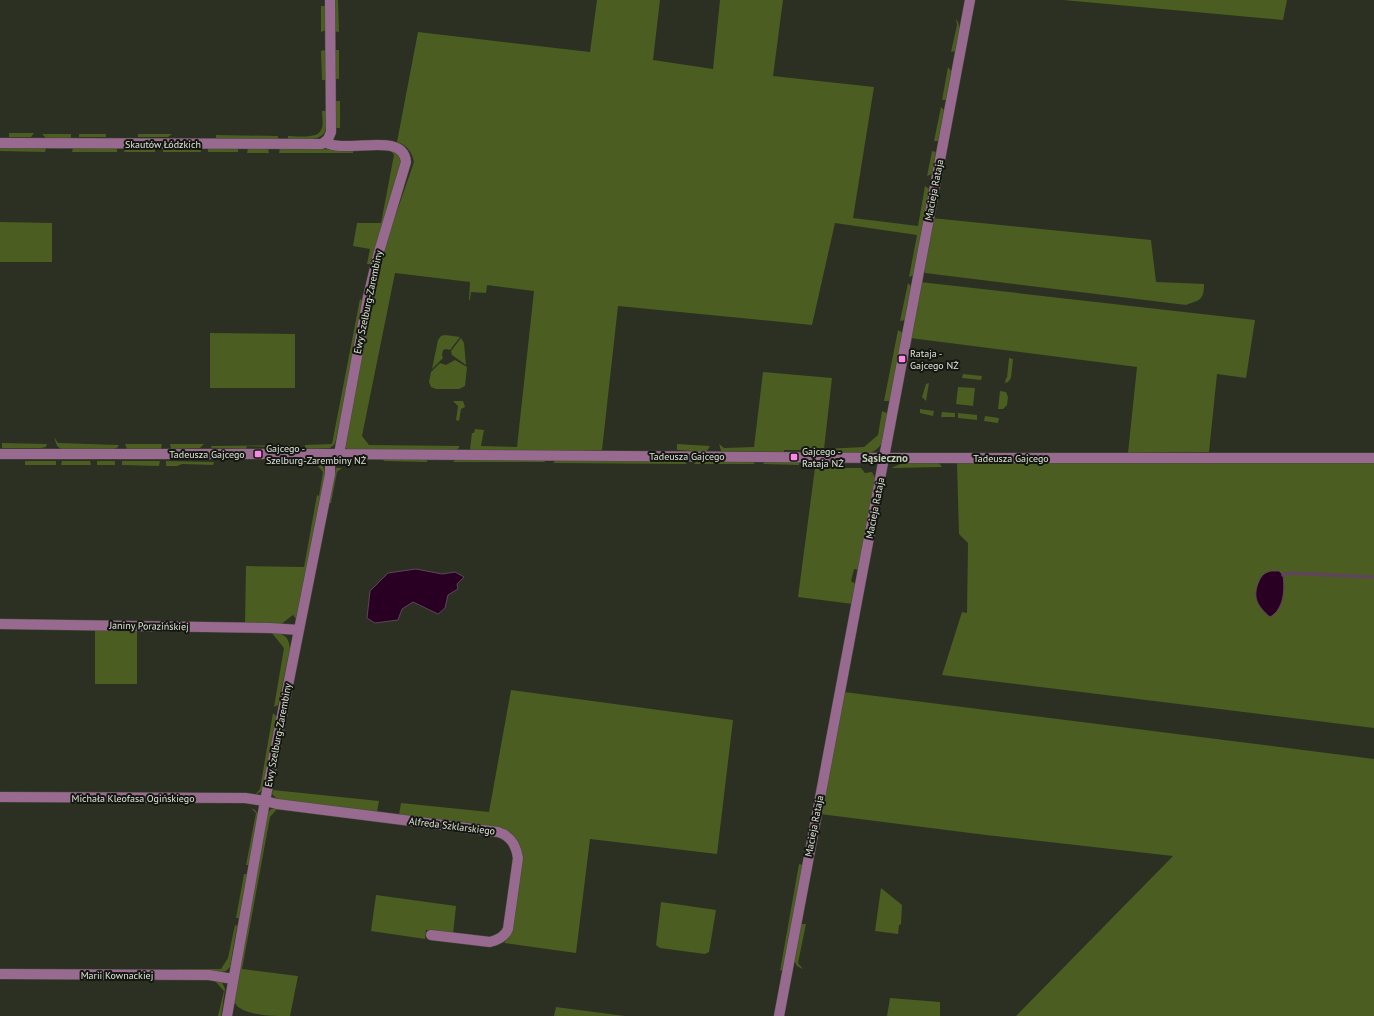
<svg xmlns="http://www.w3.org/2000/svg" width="1374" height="1016" viewBox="0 0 1374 1016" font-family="'PT Sans',sans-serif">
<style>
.green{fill:#4b5d20}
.water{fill:#290024;stroke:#60445b}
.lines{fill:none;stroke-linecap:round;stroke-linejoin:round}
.stream{stroke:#60445b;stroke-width:3.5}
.minor-casing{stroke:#484d3f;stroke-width:11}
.minor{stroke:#986a8f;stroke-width:10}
.poi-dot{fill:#fa87e6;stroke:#141710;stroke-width:1.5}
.labels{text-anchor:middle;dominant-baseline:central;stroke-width:4;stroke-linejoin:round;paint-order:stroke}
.street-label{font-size:10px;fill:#dfe3da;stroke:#141710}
.poi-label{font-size:10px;fill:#dfe3da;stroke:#141710;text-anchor:start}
.neighbourhood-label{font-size:11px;font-weight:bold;fill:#c6ccba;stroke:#141710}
</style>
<rect width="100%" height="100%" fill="#2b3022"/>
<!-- green -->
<path class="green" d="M 335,0 L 338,0 L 339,32 L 333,31 Z
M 597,0 L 660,0 L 653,60 L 713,69 L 720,0 L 783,0 L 773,76 L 874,87 L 853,218 L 918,226 L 925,186 L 929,189 L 914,275 L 909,277 L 917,235 L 835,223 L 812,325 L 618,306 L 602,450 L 472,450 L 470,449 L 472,433 L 474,433 L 475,429 L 484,430 L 481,446 L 517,447 L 534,291 L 487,285 L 486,293 L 471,292 L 470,300 L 469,300 L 470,282 L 395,273 L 362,436 L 369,445 L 459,446 L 459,448 L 456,450 L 347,449 L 344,445 L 380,260 L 414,162 C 412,152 407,145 397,142 L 418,32 L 590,52 Z
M 1063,0 L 1287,0 L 1283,20 Z
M 321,6 L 326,6 L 326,30 L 321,32 Z
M 956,19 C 963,26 956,42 955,51 L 951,52 L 957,25 Z
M 325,50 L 326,80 L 322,80 L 321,51 Z
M 335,50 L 339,50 L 339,79 L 335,79 Z
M 948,67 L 951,71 L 946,100 L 942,100 Z
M 335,101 L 340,101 L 340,128 L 335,128 Z
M 941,107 L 944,110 L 938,141 L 934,141 Z
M 322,111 L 326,111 C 326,116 327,123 326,128 C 323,144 299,139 288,139 L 288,136 C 296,136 318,139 321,130 C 324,126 322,117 322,111 Z
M 9,133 L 34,133 L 31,137 L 9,137 Z
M 42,134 L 71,134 L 71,138 L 46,138 Z
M 79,134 L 106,134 L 106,137 L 79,137 Z
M 138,134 L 172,134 L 168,137 L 138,137 Z
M 216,135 L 278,136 L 278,139 L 216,138 Z
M 0,148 L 46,148 L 45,152 L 0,151 Z
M 73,148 L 117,148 L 117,152 L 72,152 Z
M 126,148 L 155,148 L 155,152 L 124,152 Z
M 163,148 L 200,148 L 201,152 L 163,152 Z
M 208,148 L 238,148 L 238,152 L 208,152 Z
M 248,148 L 268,149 L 269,153 L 247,153 Z
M 280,148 L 353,150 L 353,153 L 279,153 Z
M 389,148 L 397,150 L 401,162 L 371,264 L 367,264 L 370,249 L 353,246 L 357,223 L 381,223 L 394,155 Z
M 932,151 L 936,152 L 932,174 L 927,176 Z
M 932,218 L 1151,240 L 1156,282 L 1204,284 C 1204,300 1200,300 1186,305 L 925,273 L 924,271 Z
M 0,222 L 52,223 L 52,262 L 0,262 Z
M 920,282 L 1255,320 L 1246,378 L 1217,374 L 1209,452 L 1128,453 L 1137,367 L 910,338 Z
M 908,283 L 911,286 L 905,320 L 900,321 Z
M 360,299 L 363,301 L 346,392 L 336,440 L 334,445 L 330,448 L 305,449 L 305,445 L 332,444 Z
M 898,330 L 903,333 L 891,401 L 884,401 Z
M 210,333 L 295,334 L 295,388 L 210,388 Z
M 445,335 L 460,337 L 450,350 L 446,349 L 443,350 L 442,355 L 443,358 L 432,369 L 438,340 L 441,336 Z
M 461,338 L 464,343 L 466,365 L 452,355 L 451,351 Z
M 1009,358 L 1013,359 L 1011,378 L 1008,382 L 1005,383 L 1006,378 L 1007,378 Z
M 455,360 L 467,367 L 465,386 L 459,389 L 436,389 L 431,387 L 429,382 L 431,372 L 440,363 L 446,365 Z
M 763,372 L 832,378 L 824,449 L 864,447 L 878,435 L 882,411 L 889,414 C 886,428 886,449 869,453 L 808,452 L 808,450 L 784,450 L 784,452 L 721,451 L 719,444 L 724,448 L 754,447 Z
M 963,374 L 982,376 L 981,380 L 962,378 Z
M 929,383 L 926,401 L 922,397 L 926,384 Z
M 958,387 L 975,388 L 973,406 L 956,404 Z
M 1000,391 L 1006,392 L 1008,397 L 1007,405 L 1003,409 L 998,409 Z
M 453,401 L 463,401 L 465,407 L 461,409 L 459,421 L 456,420 L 458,406 Z
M 920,409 L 934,411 L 933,416 L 920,413 Z
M 942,412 L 955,413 L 955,417 L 941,417 Z
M 958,413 L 977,415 L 977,420 L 958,418 Z
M 985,416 L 999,418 L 998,423 L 984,421 Z
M 54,437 L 58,443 L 119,445 L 117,448 L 113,449 L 61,449 L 57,446 Z
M 2,443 L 47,444 L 46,447 L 41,448 L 2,448 Z
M 125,444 L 162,444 L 161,449 L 127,449 Z
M 170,444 L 204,444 L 200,448 L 171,449 Z
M 677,444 L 710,446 L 707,451 L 705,452 L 677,450 Z
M 295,445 L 295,449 L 269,449 L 269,447 L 247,446 L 246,449 L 212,448 L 211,447 L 211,446 Z
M 386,458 L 425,459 L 428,462 L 383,461 Z
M 312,459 C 320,460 324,466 325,473 L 296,619 L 293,615 L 280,625 L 245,624 L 246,566 L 304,567 L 317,495 L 319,496 L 323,472 Z
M 456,459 L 543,459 L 545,462 L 453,462 Z
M 556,460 L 684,461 L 687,464 L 553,463 Z
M 25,461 L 56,461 L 56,465 L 25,465 Z
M 62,461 L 90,461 L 91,465 L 61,465 Z
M 97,461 L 115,461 L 115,465 L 97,465 Z
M 122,461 L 160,461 L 159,466 L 122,465 Z
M 166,461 L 214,462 L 213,465 L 182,464 L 177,466 L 166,466 Z
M 697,461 L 753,462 L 755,464 L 694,464 Z
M 765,461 L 799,462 L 799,465 L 763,464 Z
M 1374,462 L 1374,728 L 942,675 L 962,612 L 967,613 L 968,543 L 959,534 L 957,463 Z
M 903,463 L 939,463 L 942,467 L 891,468 Z
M 336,468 L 342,468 L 337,472 L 331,503 L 329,503 Z
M 815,468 L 861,468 L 865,473 L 872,472 L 876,480 L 859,570 L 854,569 L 851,581 L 857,585 L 853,604 L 798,597 Z
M 95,629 L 137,630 L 137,684 L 95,684 Z
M 271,632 C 283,634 289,635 290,649 L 278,705 L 274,707 L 284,648 Z
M 511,690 L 733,720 L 717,854 L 590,839 L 576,953 L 504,943 L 509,937 L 512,932 L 514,838 L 399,815 L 401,803 L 489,812 Z
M 844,692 L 1374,759 L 1374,1016 L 1016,1016 L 1173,856 L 986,835 L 820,814 Z
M 273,713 L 277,717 L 263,789 L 260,792 L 255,795 L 260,789 Z
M 273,790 L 379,801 L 377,812 L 278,800 L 272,794 Z
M 251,808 L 255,810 L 258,814 L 249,865 L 246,865 L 256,813 Z
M 278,808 L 270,817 L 242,969 L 298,976 L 290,1016 C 274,1016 239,1016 234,1001 L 267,814 L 271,809 Z
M 799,864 L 803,865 L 784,969 L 780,971 Z
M 244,874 L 247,874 L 239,918 L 236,918 Z
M 881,888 L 902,905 L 901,924 L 899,925 L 898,934 L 875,931 Z
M 376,895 L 456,906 L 453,934 L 426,930 L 425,939 L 371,931 Z
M 661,902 L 716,910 L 709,952 L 705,954 L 660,948 L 656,945 Z
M 801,924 L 806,924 L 798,963 L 803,969 L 797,966 L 794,960 Z
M 235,925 L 237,926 L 230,967 L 226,971 L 221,972 L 177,971 L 177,969 L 221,969 L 228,958 Z
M 215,981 L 222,982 L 225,989 L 221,1016 L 218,1016 L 224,991 Z
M 890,998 L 940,1002 L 940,1016 L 887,1016 Z
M 556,1007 L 625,1016 L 554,1016 Z"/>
<!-- water -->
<path class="water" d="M 416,569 L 442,574 L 455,572 L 464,577 L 457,584 L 458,589 L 448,595 L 445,608 L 438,614 L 413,602 L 402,609 L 398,620 L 375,623 L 367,618 L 370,591 L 388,573 Z
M 1271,571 L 1279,571 L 1283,575 C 1285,590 1284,609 1270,617 C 1257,606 1252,597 1259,581 C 1262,575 1264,573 1271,571 Z"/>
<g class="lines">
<!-- stream -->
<path class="stream" d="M 1283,575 L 1288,573 L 1374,577"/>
<!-- minor casing -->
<g class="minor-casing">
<path id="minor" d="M 325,142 C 345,155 404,130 406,162 L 378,255 L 368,297 L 339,454
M 0,143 L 322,144 L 328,139 L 331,132 L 330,0
M 0,454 L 336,454 L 885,458 L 1374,458
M 0,624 L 270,628 L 299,630
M 0,797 L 245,798 L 265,801 L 277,804 L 498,832 C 511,836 516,845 518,858 L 508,929 C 505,937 498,940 490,942 L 431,935
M 0,974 L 209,975 L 233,979
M 227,1016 L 265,801 L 330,474 L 330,454
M 779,1016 L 970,0"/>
</g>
<!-- minor -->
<use href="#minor" class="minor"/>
</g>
<!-- markers -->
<g class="poi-dot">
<rect x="898" y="355" width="8" height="8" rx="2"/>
<rect x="254" y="450" width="8" height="8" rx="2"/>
<rect x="790" y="453" width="8" height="8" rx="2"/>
</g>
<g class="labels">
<!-- street labels -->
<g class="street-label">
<text x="163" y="144">Skautów Łódzkich</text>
<text transform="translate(934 190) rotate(-79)">Macieja Rataja</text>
<text transform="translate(368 302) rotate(-78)">Ewy Szelburg-Zarembiny</text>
<text x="207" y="454">Tadeusza Gajcego</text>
<text x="687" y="456">Tadeusza Gajcego</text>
<text x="1011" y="458">Tadeusza Gajcego</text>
<text transform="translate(875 508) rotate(-79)">Macieja Rataja</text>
<text transform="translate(149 626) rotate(1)">Janiny Porazińskiej</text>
<text transform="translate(278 735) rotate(-79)">Ewy Szelburg-Zarembiny</text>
<text x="133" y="798">Michała Kleofasa Ogińskiego</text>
<text transform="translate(452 826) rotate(7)">Alfreda Szklarskiego</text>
<text transform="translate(814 826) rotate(-79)">Macieja Rataja</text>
<text x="117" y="975">Marii Kownackiej</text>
</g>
<!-- poi labels -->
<g class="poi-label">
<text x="910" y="353">Rataja -<tspan x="910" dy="12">Gajcego NŻ</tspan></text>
<text x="266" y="448">Gajcego -<tspan x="266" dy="12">Szelburg-Zarembiny NŻ</tspan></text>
<text x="802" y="451">Gajcego -<tspan x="802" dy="12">Rataja NŻ</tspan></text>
</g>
<!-- neighbourhood labels -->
<g class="neighbourhood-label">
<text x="885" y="458">Sąsieczno</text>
</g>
</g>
</svg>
